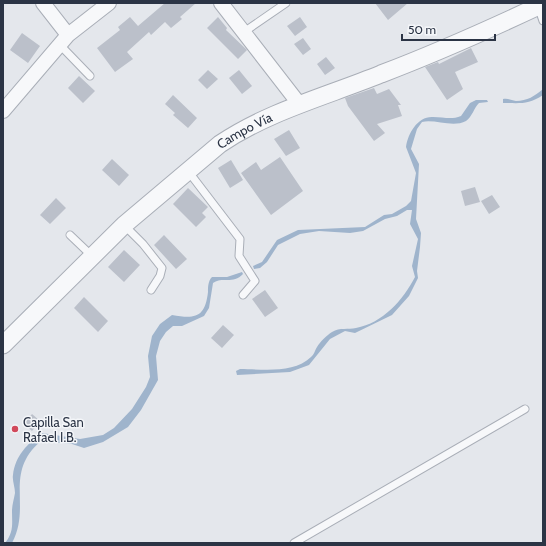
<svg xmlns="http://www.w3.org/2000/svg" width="546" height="546" viewBox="0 0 546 546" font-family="Cabin,sans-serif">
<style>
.water{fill:#9fb4cc}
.building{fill:#bbc0ca}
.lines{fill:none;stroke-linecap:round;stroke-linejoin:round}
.service-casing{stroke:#a9aeb7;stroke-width:9}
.minor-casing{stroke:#a9aeb7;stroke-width:16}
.tertiary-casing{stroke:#a9aeb7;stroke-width:19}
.service{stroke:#f7f8fa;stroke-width:7}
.minor{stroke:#f7f8fa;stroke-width:14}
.tertiary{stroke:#f7f8fa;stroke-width:17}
.poi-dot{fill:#d1495b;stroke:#f4f6f9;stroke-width:1.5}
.labels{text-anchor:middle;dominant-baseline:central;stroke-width:3;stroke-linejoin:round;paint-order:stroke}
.street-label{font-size:13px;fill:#2b3445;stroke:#f4f6f9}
.poi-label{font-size:13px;fill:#2b3445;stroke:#f4f6f9;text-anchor:start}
</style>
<rect width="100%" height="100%" fill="#e4e7ec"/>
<!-- water -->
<path class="water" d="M 543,89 L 543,95 C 528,105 520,103 503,103 L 503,99 C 508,98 511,100 516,101 C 527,101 535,96 543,89 Z
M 476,100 L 487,100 L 488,102 L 479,103 C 474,108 472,117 466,121 C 453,128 435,119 422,122 L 417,129 L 411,149 L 419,164 L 416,219 L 421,233 L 420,247 L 417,271 L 418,278 L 409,296 L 392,315 L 355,333 L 345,331 L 330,339 L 309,365 L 290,372 L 237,375 L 236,371 L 240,369 C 262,369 294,374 311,357 C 314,355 315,350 317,347 C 320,342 327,335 332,332 C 340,327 348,330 356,328 C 383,323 403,300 415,277 L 412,266 L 418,239 L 410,224 L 412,210 L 407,210 L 397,216 L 385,219 L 363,231 L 350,233 L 319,231 L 300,234 L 278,245 L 267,262 L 260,268 L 254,269 L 253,266 L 262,262 L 277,240 L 298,230 L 365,227 L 384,215 L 392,214 L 406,206 L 411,201 L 416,173 L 406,147 C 408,133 418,116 433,117 C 444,117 451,120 461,116 L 470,103 Z
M 242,272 L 243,274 C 233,285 222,276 213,283 L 209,308 L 204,316 L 182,326 L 173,326 L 166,332 L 160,341 L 156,356 L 158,380 L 141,410 L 128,427 L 103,442 L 84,448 L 72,444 L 41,441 C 3,473 32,506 12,543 L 5,543 C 14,532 12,524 12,511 C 12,505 14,499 15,493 C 15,487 12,480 13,475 C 15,456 28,443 42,433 L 80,439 L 103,435 L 114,428 L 132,409 L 146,387 L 150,377 L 148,356 L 152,336 L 160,324 L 172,315 C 195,319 205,318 208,292 C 208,287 208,281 212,277 L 227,277 Z"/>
<!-- building -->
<path class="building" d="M 165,3 L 196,3 L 180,17 L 182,19 L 171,28 L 165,22 L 151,35 L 149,32 L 127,52 L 133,59 L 115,72 L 97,48 L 120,30 L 118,27 L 130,17 L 138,26 Z
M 375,3 L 408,3 L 388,20 Z
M 218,17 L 227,28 L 226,30 L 247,50 L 238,59 L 207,28 Z
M 300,17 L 307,27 L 295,36 L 287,26 Z
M 22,33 L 40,46 L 28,63 L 10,50 Z
M 303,38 L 311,49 L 303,55 L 294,44 Z
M 471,48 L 478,62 L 455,72 L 463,89 L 447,100 L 425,67 L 438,62 L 439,64 Z
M 326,57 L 335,68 L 325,75 L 317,64 Z
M 208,70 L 218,79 L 207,89 L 198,80 Z
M 239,70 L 252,86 L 242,94 L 229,78 Z
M 79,76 L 95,91 L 83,103 L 68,88 Z
M 374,88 L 377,94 L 389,89 L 401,105 L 398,105 L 402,116 L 377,124 L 385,133 L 374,141 L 348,106 L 345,98 Z
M 173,95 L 197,118 L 188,128 L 173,115 L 175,113 L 165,104 Z
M 289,130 L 300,148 L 286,156 L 274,139 Z
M 280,157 L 303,191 L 271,215 L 241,173 L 256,162 L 261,170 Z
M 112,159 L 129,175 L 119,186 L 102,170 Z
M 231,160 L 243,180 L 230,188 L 218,168 Z
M 475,187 L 480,202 L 465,206 L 461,191 Z
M 188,188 L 208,207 L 202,213 L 206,217 L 196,227 L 173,204 Z
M 492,195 L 500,207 L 489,214 L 481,201 Z
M 56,198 L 66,208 L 50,224 L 40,215 Z
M 164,235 L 187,259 L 176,269 L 154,245 Z
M 124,250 L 140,265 L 124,282 L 108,267 Z
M 265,290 L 278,308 L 265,317 L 252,299 Z
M 84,297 L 108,321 L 98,332 L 74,308 Z
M 223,325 L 234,335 L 222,348 L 211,338 Z
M 32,414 L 40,421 L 32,431 L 24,424 Z"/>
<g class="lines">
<!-- service casing -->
<g class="service-casing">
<path id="service" d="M 538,6 L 543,21
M 244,32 L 286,3
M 60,45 L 90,76
M 188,171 L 240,239 L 239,256 L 255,281 L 243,295
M 124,225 L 143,244 L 162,268 L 160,276 L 151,290
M 70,235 L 92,256
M 294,543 L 525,409"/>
</g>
<!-- minor casing -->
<g class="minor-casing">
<path id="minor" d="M 43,3 L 68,35
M 221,3 L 300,105
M 3,111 L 68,35 L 109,3"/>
</g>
<!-- tertiary casing -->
<g class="tertiary-casing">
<g id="tertiary">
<path id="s1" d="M 3,345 L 124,225 L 220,144 C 269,111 327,96 381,74 C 436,53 490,29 543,4"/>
</g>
</g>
<!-- service -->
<use href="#service" class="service"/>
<!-- minor -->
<use href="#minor" class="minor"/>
<!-- tertiary -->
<use href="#tertiary" class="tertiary"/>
</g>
<!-- markers -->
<circle class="poi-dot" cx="15" cy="429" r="4"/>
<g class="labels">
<!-- street labels -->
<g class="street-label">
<text stroke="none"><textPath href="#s1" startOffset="324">Campo Vía</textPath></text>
</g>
<!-- poi labels -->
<g class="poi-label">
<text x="23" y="422">Capilla San<tspan x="23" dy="15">Rafael I.B.</tspan></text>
</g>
</g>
<!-- border -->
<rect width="546" height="546" fill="none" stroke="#2b3445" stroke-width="8"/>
<!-- scale -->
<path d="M402 34v6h93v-6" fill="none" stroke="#2b3445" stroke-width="2"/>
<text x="408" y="34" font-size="12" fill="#2b3445" stroke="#f4f6f9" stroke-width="3" paint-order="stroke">50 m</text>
</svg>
